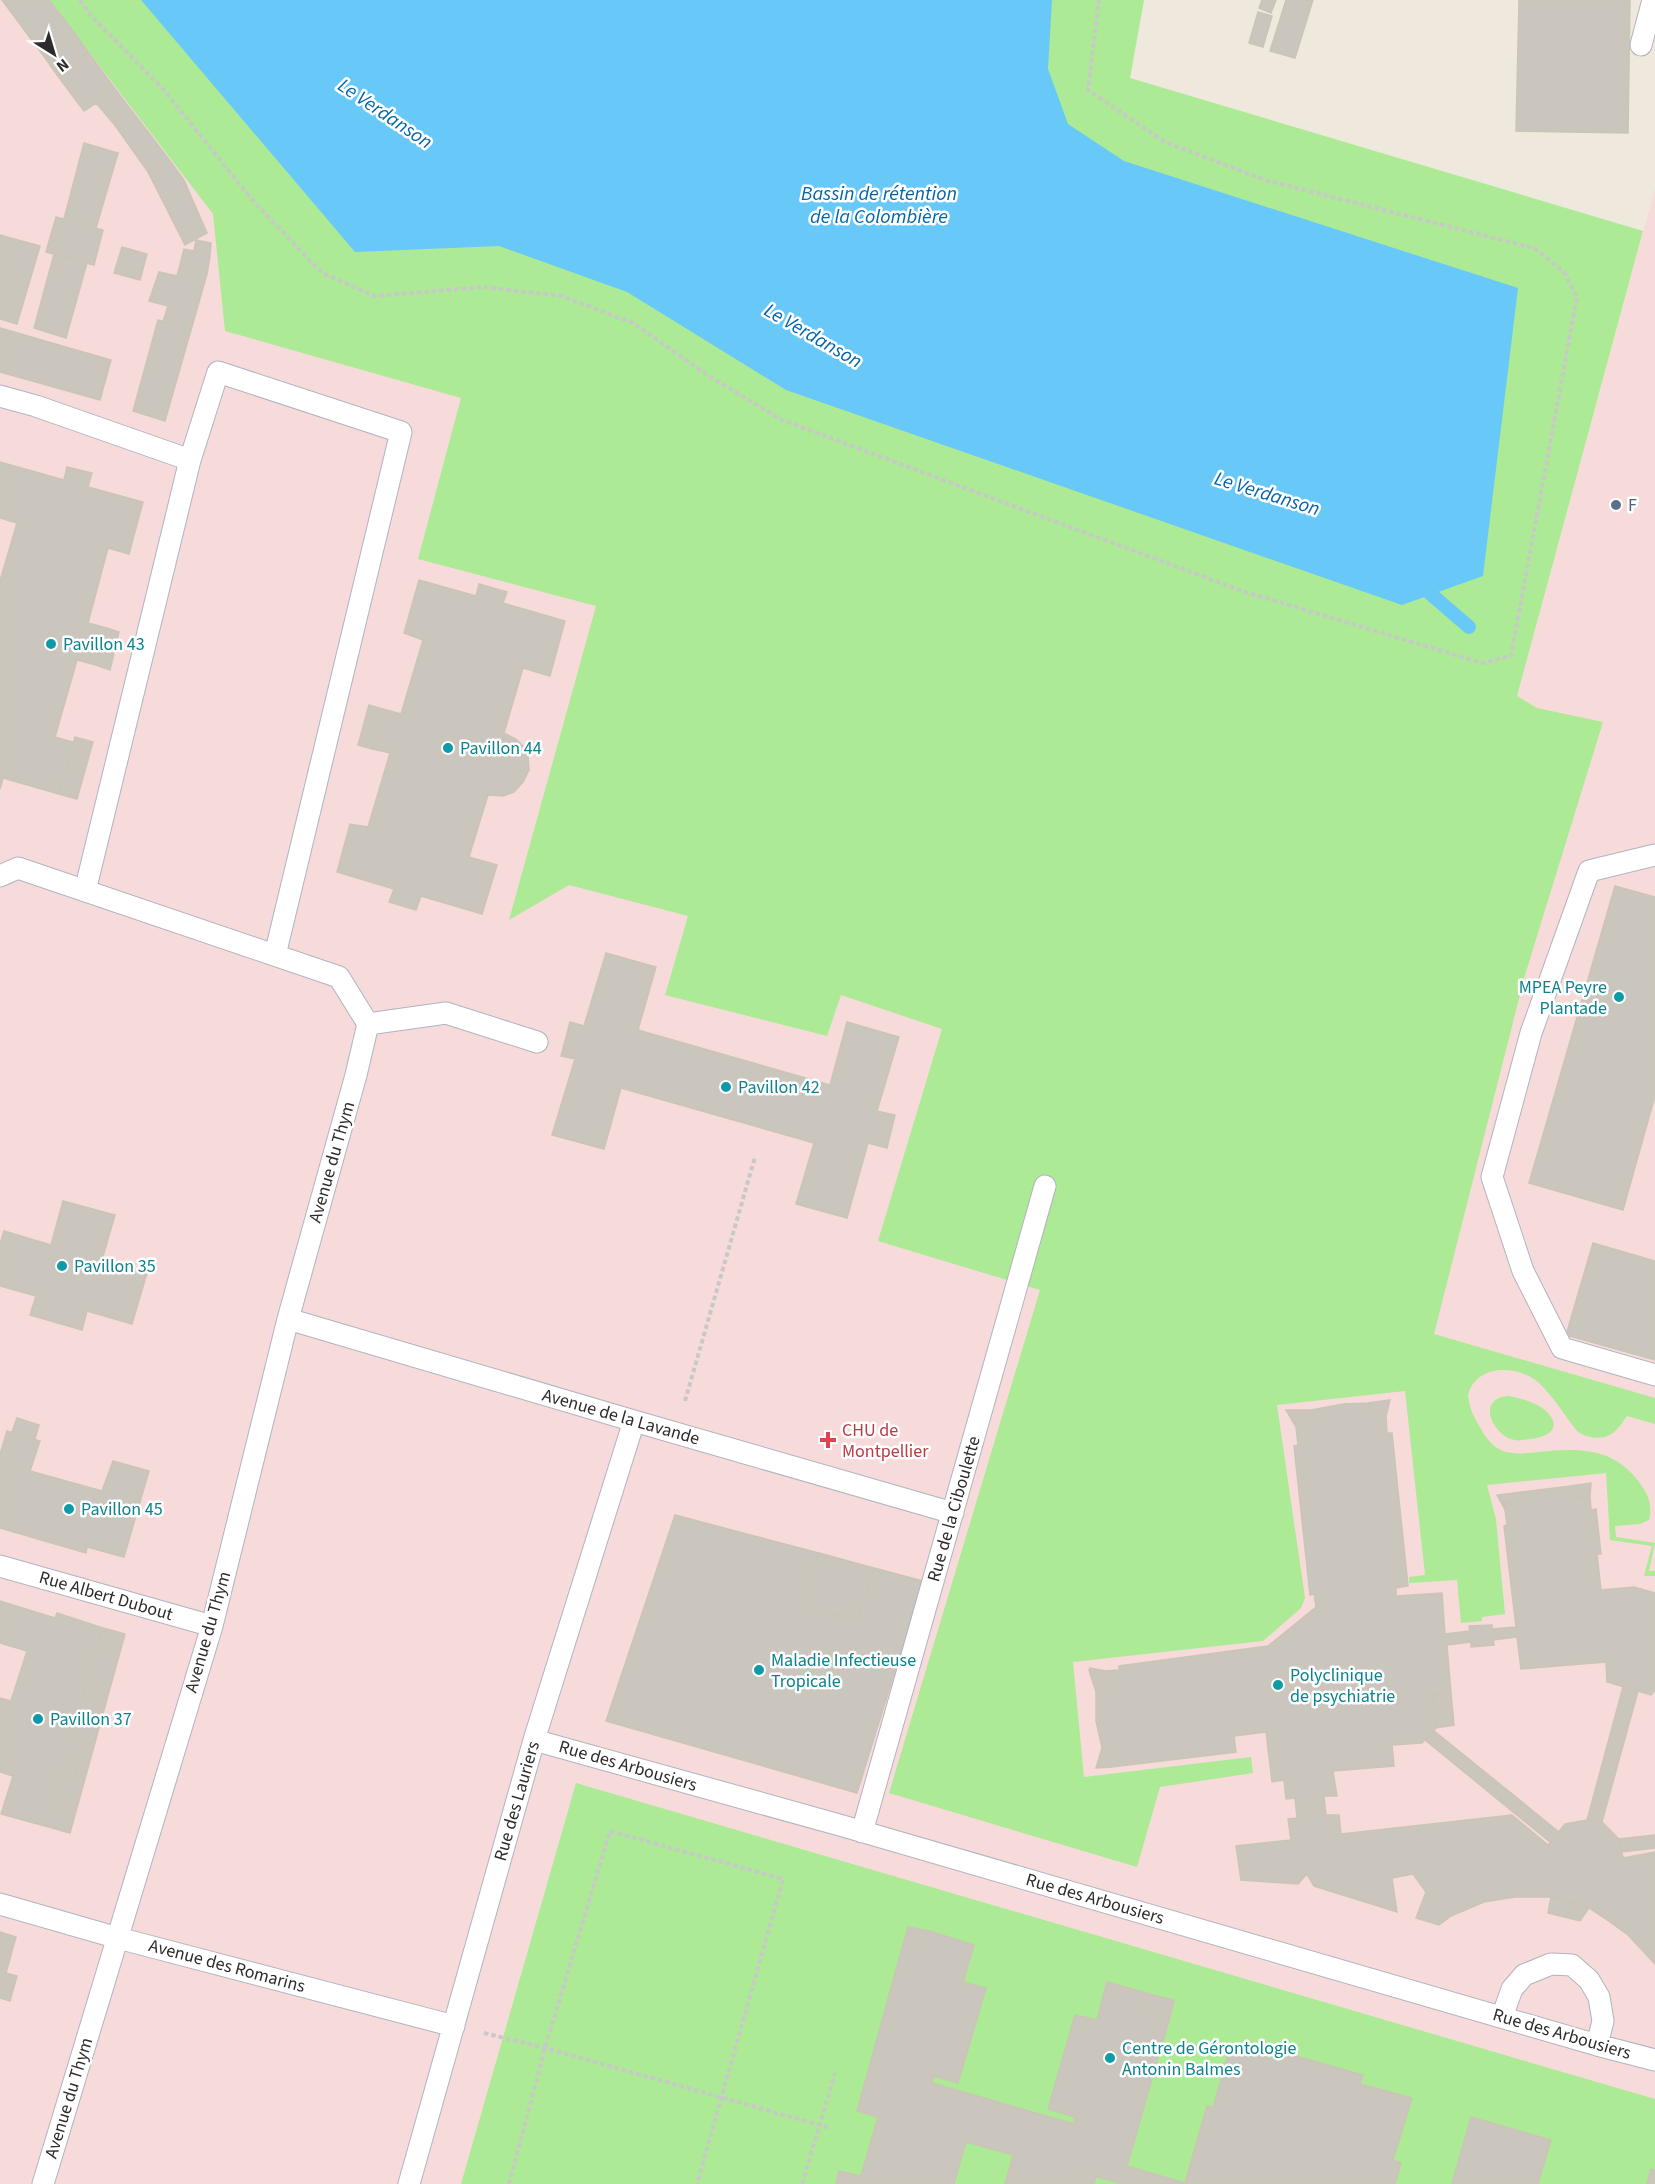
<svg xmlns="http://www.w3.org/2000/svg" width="1655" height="2184" viewBox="0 0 1655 2184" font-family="'Source Sans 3',sans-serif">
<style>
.medical{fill:#f6dbda}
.green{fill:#acea95}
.water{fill:#68c9f9}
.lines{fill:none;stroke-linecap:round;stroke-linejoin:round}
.stream{stroke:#68c9f9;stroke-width:14}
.building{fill:#cac5bd;stroke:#cbc5b6;stroke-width:1.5}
.service-casing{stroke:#b1b3c1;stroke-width:23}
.path{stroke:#c8c8c8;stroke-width:4;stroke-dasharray:4.5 3;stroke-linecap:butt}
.service{stroke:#fff;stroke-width:21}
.service-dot{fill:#5c6f8a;stroke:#fff;stroke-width:2}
.culture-dot{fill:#0f9aa8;stroke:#fff;stroke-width:2}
.health-dot{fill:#e0444e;stroke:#fff;stroke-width:2}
.labels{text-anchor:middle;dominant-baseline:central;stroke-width:5;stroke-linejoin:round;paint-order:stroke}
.service-label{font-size:18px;fill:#4e5e75;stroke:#fff;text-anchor:start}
.culture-label{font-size:18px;fill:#0d838f;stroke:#fff;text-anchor:start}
.street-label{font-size:18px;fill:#2c2c2c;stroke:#fff}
.health-label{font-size:18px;fill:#be3a42;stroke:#fff;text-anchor:start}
.water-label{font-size:20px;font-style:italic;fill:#0165ab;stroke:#fff}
</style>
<rect width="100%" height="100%" fill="#efe8dd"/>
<!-- medical -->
<path class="medical" d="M 0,0 L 54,0 L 213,214 L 226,331 L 1517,696 L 1655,189 L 1655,2184 L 0,2184 Z"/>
<!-- green -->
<path class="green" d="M 49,0 L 1144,0 L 1130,78 L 1643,231 L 1517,696 L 1537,708 L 1603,722 L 1525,975 L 1434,1334 L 1655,1398 L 1655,1424 L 1627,1416 C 1624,1420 1621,1425 1618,1428 C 1608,1441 1589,1440 1577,1431 C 1564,1415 1554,1397 1539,1383 C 1518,1364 1476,1364 1468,1395 C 1469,1407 1474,1418 1481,1429 C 1486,1438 1493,1447 1503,1451 C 1514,1455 1528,1453 1539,1452 C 1578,1448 1613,1447 1639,1482 C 1648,1494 1653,1505 1649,1520 L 1640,1524 L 1615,1526 L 1616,1537 L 1655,1543 L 1649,1571 L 1655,1571 L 1655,1576 L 1644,1576 L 1652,1546 L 1610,1540 L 1606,1473 L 1487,1485 L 1496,1519 L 1505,1614 L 1482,1617 L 1482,1621 L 1461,1623 L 1457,1580 L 1409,1583 L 1409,1577 L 1425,1575 L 1405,1391 L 1277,1405 L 1305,1598 L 1301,1608 L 1263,1641 L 1073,1662 L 1084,1777 L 1251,1757 L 1253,1773 L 1160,1787 L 1137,1867 L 889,1793 L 1040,1290 L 878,1241 L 942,1029 L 841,995 L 827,1036 L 665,995 L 688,916 L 569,885 L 509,920 L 596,606 L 418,559 L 461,398 L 225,331 L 213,214 Z
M 1509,1396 C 1520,1398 1539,1403 1547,1412 C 1564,1430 1545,1438 1529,1439 C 1524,1440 1519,1441 1515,1440 C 1494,1437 1474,1398 1509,1396 Z
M 576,1783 L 1655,2099 L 1655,2184 L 461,2184 Z"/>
<!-- water -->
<path class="water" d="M 141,0 L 1052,0 L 1048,69 L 1068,124 L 1124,161 L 1518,288 L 1483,576 L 1402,605 L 786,390 L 627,292 L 499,246 L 355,252 Z"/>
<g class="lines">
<!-- stream -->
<path class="stream" d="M 1418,583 L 1469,627"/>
</g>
<!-- building -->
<path class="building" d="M 2,0 L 49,0 L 76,35 L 45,58 Z
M 1262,0 L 1276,0 L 1271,13 L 1259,8 Z
M 1286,0 L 1313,0 L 1295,58 L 1270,51 Z
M 1519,0 L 1630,0 L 1628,133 L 1516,131 Z
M 1258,12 L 1272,16 L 1263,47 L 1249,43 Z
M 76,35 L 88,52 L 57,75 L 45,58 Z
M 88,52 L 116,90 L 84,111 L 57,75 Z
M 116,90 L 132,111 L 114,124 L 96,103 Z
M 132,111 L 168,158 L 148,172 L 114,124 Z
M 84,143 L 118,153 L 96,228 L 64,219 Z
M 168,158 L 184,180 L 207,233 L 185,245 L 148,172 Z
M 56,217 L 103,230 L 94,265 L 46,252 Z
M 0,235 L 40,246 L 17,324 L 0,319 Z
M 196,240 L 211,243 L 210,256 L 207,274 L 191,330 L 163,322 L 168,306 L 149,301 L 159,272 L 177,276 L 184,249 L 194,251 Z
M 122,247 L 147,254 L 140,280 L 114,273 Z
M 54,254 L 87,263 L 66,338 L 34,328 Z
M 158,320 L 191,330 L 165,421 L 133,411 Z
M 0,328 L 111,360 L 100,400 L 0,372 Z
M 0,462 L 64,480 L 67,467 L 92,473 L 88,487 L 143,502 L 129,554 L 108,548 L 88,623 L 107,628 L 96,665 L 77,660 L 55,737 L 73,742 L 59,794 L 3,778 L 0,789 L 0,581 L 17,523 L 0,518 Z
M 419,580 L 476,596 L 479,584 L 507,592 L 503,603 L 565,621 L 550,676 L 523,668 L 504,733 L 516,739 L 524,747 L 528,756 L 529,770 L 523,782 L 514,792 L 503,796 L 488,795 L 469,857 L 497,865 L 482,914 L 421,896 L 416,910 L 389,902 L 394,889 L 337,872 L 350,824 L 368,827 L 390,753 L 372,749 L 383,709 L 401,714 L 423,640 L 404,633 Z
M 107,628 L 119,632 L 110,670 L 96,665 Z
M 369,705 L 383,709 L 372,749 L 358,745 Z
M 75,737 L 93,742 L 77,799 L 59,794 Z
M 1615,886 L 1655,897 L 1655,1096 L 1623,1210 L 1529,1183 Z
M 606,953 L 656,967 L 638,1030 L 830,1085 L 847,1022 L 899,1037 L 877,1111 L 895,1115 L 887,1148 L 868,1143 L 847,1218 L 796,1204 L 814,1143 L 621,1088 L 604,1149 L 552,1135 L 575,1059 L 561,1056 L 570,1022 L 584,1026 Z
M 63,1201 L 115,1215 L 102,1260 L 147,1273 L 132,1324 L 87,1311 L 82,1330 L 30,1315 L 36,1296 L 0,1286 L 0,1244 L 4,1231 L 51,1245 Z
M 1593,1243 L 1655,1261 L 1655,1360 L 1566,1335 Z
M 1390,1400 L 1386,1416 L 1368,1415 L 1368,1403 Z
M 1368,1403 L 1368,1415 L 1386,1416 L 1387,1433 L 1392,1433 L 1408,1586 L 1396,1588 L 1396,1596 L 1442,1593 L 1445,1634 L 1470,1631 L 1469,1626 L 1492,1625 L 1492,1629 L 1516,1627 L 1504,1526 L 1507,1525 L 1505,1510 L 1502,1504 L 1521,1501 L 1521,1492 L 1570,1486 L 1570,1498 L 1590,1497 L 1591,1510 L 1596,1509 L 1601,1554 L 1597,1554 L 1601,1590 L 1634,1587 L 1655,1593 L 1655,1690 L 1651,1695 L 1607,1682 L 1606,1662 L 1521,1669 L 1517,1637 L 1493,1640 L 1494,1645 L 1471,1647 L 1471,1642 L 1447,1645 L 1451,1693 L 1433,1695 L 1436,1728 L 1422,1743 L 1392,1745 L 1394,1766 L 1333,1771 L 1337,1796 L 1324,1796 L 1326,1815 L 1339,1815 L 1341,1834 L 1512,1815 L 1548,1845 L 1565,1824 L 1587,1820 L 1602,1822 L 1619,1839 L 1623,1858 L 1655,1852 L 1655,1964 L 1628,1935 L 1610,1922 L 1589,1908 L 1554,1897 L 1515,1897 L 1484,1902 L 1451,1916 L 1439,1925 L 1416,1918 L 1426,1892 L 1413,1874 L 1392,1878 L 1397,1912 L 1314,1886 L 1307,1874 L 1298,1884 L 1241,1880 L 1236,1846 L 1291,1840 L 1288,1819 L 1297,1818 L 1295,1798 L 1286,1799 L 1284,1780 L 1272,1782 L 1266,1732 L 1234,1736 L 1236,1752 L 1112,1767 L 1111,1747 L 1102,1748 L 1096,1721 L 1096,1692 L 1107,1691 L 1105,1671 L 1119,1670 L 1119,1666 L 1268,1646 L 1316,1607 L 1314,1594 L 1310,1595 L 1294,1446 L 1298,1445 L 1296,1427 L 1314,1422 L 1311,1410 L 1343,1404 Z
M 1286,1410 L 1311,1410 L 1314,1422 L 1296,1427 Z
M 17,1418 L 39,1425 L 35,1439 L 12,1432 Z
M 7,1431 L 40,1441 L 30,1471 L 102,1491 L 113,1461 L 149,1471 L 124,1557 L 87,1547 L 86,1553 L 0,1528 L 0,1454 Z
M 1591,1483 L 1590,1497 L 1570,1498 L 1570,1486 Z
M 1521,1492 L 1521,1501 L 1502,1504 L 1497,1495 Z
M 675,1515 L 819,1553 L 802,1606 L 857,1620 L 874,1568 L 923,1581 L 857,1793 L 606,1721 Z
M 819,1553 L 874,1568 L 857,1620 L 802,1606 Z
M 0,1601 L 55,1618 L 57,1613 L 103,1628 L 71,1737 L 85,1740 L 74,1777 L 60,1773 L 45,1826 L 1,1814 L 13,1776 L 0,1772 L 0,1698 L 11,1701 L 27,1651 L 0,1643 Z
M 103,1628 L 125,1634 L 70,1833 L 45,1826 L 60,1773 L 74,1777 L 85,1740 L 71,1737 Z
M 1090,1668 L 1105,1671 L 1107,1691 L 1096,1692 L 1089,1670 Z
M 1623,1687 L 1638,1691 L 1602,1822 L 1587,1820 Z
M 1451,1693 L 1454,1725 L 1436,1728 L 1433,1695 Z
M 1433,1730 L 1559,1832 L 1550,1842 L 1425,1740 Z
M 1111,1747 L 1112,1767 L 1096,1768 L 1102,1748 Z
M 1655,1835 L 1655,1848 L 1622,1852 L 1619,1839 Z
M 1551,1897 L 1569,1901 L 1589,1908 L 1580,1921 L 1548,1913 Z
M 908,1927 L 929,1931 L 924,1947 L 904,1941 Z
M 929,1931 L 974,1945 L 963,1982 L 986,1988 L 958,2083 L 934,2076 L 932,2083 L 1074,2124 L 1075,2117 L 1048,2109 L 1075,2015 L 1097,2020 L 1107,1982 L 1153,1995 L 1149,2011 L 1170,2017 L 1127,2166 L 1185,2183 L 1207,2106 L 1213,2108 L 1230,2047 L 1283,2062 L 1285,2053 L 1363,2075 L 1360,2084 L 1412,2098 L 1393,2160 L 1401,2163 L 1395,2184 L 1122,2184 L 1077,2171 L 1073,2184 L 1005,2184 L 1013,2155 L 966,2142 L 954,2184 L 836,2184 L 839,2171 L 861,2176 L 878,2117 L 857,2111 L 904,1941 L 924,1947 Z
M 0,1932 L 16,1937 L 6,1973 L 17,1976 L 10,2001 L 0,1998 Z
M 1153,1995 L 1174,2000 L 1170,2017 L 1149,2011 Z
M 1471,2117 L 1551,2140 L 1538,2184 L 1452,2184 Z
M 1651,2169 L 1655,2170 L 1655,2184 L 1647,2184 Z
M 1077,2171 L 1096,2176 L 1094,2184 L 1073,2184 Z"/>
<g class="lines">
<!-- service casing -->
<g class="service-casing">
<path id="service" d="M 1641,45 L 1653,0
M 0,396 L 36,406 L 190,460
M 1655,855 L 1589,871 L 1531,1033 L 1492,1177 L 1523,1271 L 1562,1348 L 1655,1375
M 0,876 L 18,868 L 339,977 L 368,1024 L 356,1075 L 288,1319 L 212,1626 L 43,2184
M 85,891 L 190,460 L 218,372 L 401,432 L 275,955
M 368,1024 L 446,1013 L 537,1042
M 288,1319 L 634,1421 L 953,1513
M 0,1566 L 212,1626
M 534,1740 L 843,1826 L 1597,2045 L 1655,2060
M 862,1832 L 1045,1186
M 0,1904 L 118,1938 L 454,2026
M 1502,2017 L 1512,1989 L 1524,1975 L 1551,1964 L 1572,1965 L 1589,1980 L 1599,1997 L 1603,2021 L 1597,2045
M 409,2184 L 534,1740 L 634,1421"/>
</g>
<!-- path -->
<path class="path" d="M 80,0 L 91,16 L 163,89 L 254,202 L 322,273 L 375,296 L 484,287 L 561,296 L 633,323 L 709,376 L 782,420 L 1242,591 L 1482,663 L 1511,656 L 1577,297 L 1564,272 L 1534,248 L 1265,180 L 1165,142 L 1088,90 L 1099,0
M 685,1401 L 755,1157
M 484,2033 L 545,2048 L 830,2128
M 509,2184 L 545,2048 L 610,1831 L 783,1879 L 697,2184
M 802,2184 L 835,2073"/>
<!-- service -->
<use href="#service" class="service"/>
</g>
<!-- markers -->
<circle class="service-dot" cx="1616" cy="505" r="6"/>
<g class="culture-dot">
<circle cx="51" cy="644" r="6"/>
<circle cx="448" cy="748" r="6"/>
<circle cx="1619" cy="997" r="6"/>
<circle cx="726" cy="1087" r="6"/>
<circle cx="62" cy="1266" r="6"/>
<circle cx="69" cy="1509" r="6"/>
<circle cx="759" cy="1670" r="6"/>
<circle cx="1278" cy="1685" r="6"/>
<circle cx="38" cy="1719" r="6"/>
<circle cx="1110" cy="2058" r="6"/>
</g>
<path class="health-dot" d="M825 1431h6v6h6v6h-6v6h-6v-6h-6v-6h6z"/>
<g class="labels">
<!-- service labels -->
<g class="service-label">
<text x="1628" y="505">F</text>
</g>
<!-- culture labels -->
<g class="culture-label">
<text x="63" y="644">Pavillon 43</text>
<text x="460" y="748">Pavillon 44</text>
<text x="1607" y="987" text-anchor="end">MPEA Peyre<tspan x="1607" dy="21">Plantade</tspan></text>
<text x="738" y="1087">Pavillon 42</text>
<text x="74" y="1266">Pavillon 35</text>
<text x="81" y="1509">Pavillon 45</text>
<text x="771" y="1660">Maladie Infectieuse<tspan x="771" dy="21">Tropicale</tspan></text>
<text x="1290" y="1675">Polyclinique<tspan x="1290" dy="21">de psychiatrie</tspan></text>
<text x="50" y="1719">Pavillon 37</text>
<text x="1122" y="2048">Centre de Gérontologie<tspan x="1122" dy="21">Antonin Balmes</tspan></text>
</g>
<!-- street labels -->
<g class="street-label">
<text transform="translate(332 1162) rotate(-74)">Avenue du Thym</text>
<text transform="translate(621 1417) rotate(16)">Avenue de la Lavande</text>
<text transform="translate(954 1509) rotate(-74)">Rue de la Ciboulette</text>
<text transform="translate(106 1596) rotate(16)">Rue Albert Dubout</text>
<text transform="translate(208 1632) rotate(-74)">Avenue du Thym</text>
<text transform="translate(628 1766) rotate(16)">Rue des Arbousiers</text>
<text transform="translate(517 1801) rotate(-74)">Rue des Lauriers</text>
<text transform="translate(1095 1899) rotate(16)">Rue des Arbousiers</text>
<text transform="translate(227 1966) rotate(15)">Avenue des Romarins</text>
<text transform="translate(1562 2034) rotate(16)">Rue des Arbousiers</text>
<text transform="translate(69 2098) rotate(-73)">Avenue du Thym</text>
</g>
<!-- health labels -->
<g class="health-label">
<text x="842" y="1430">CHU de<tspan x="842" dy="21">Montpellier</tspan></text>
</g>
<!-- water labels -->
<g class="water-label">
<text transform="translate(385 114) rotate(34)">Le Verdanson</text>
<text x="879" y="194">Bassin de rétention<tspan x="879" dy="23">de la Colombière</tspan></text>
<text transform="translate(813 336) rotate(30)">Le Verdanson</text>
<text transform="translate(1267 494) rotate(17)">Le Verdanson</text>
</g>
</g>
<!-- north arrow -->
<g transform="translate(54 54) rotate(143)" stroke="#ffffff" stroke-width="4.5" paint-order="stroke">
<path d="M0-4.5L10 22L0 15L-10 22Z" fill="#2c2c2c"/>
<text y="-9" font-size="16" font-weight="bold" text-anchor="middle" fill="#2c2c2c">N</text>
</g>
</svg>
